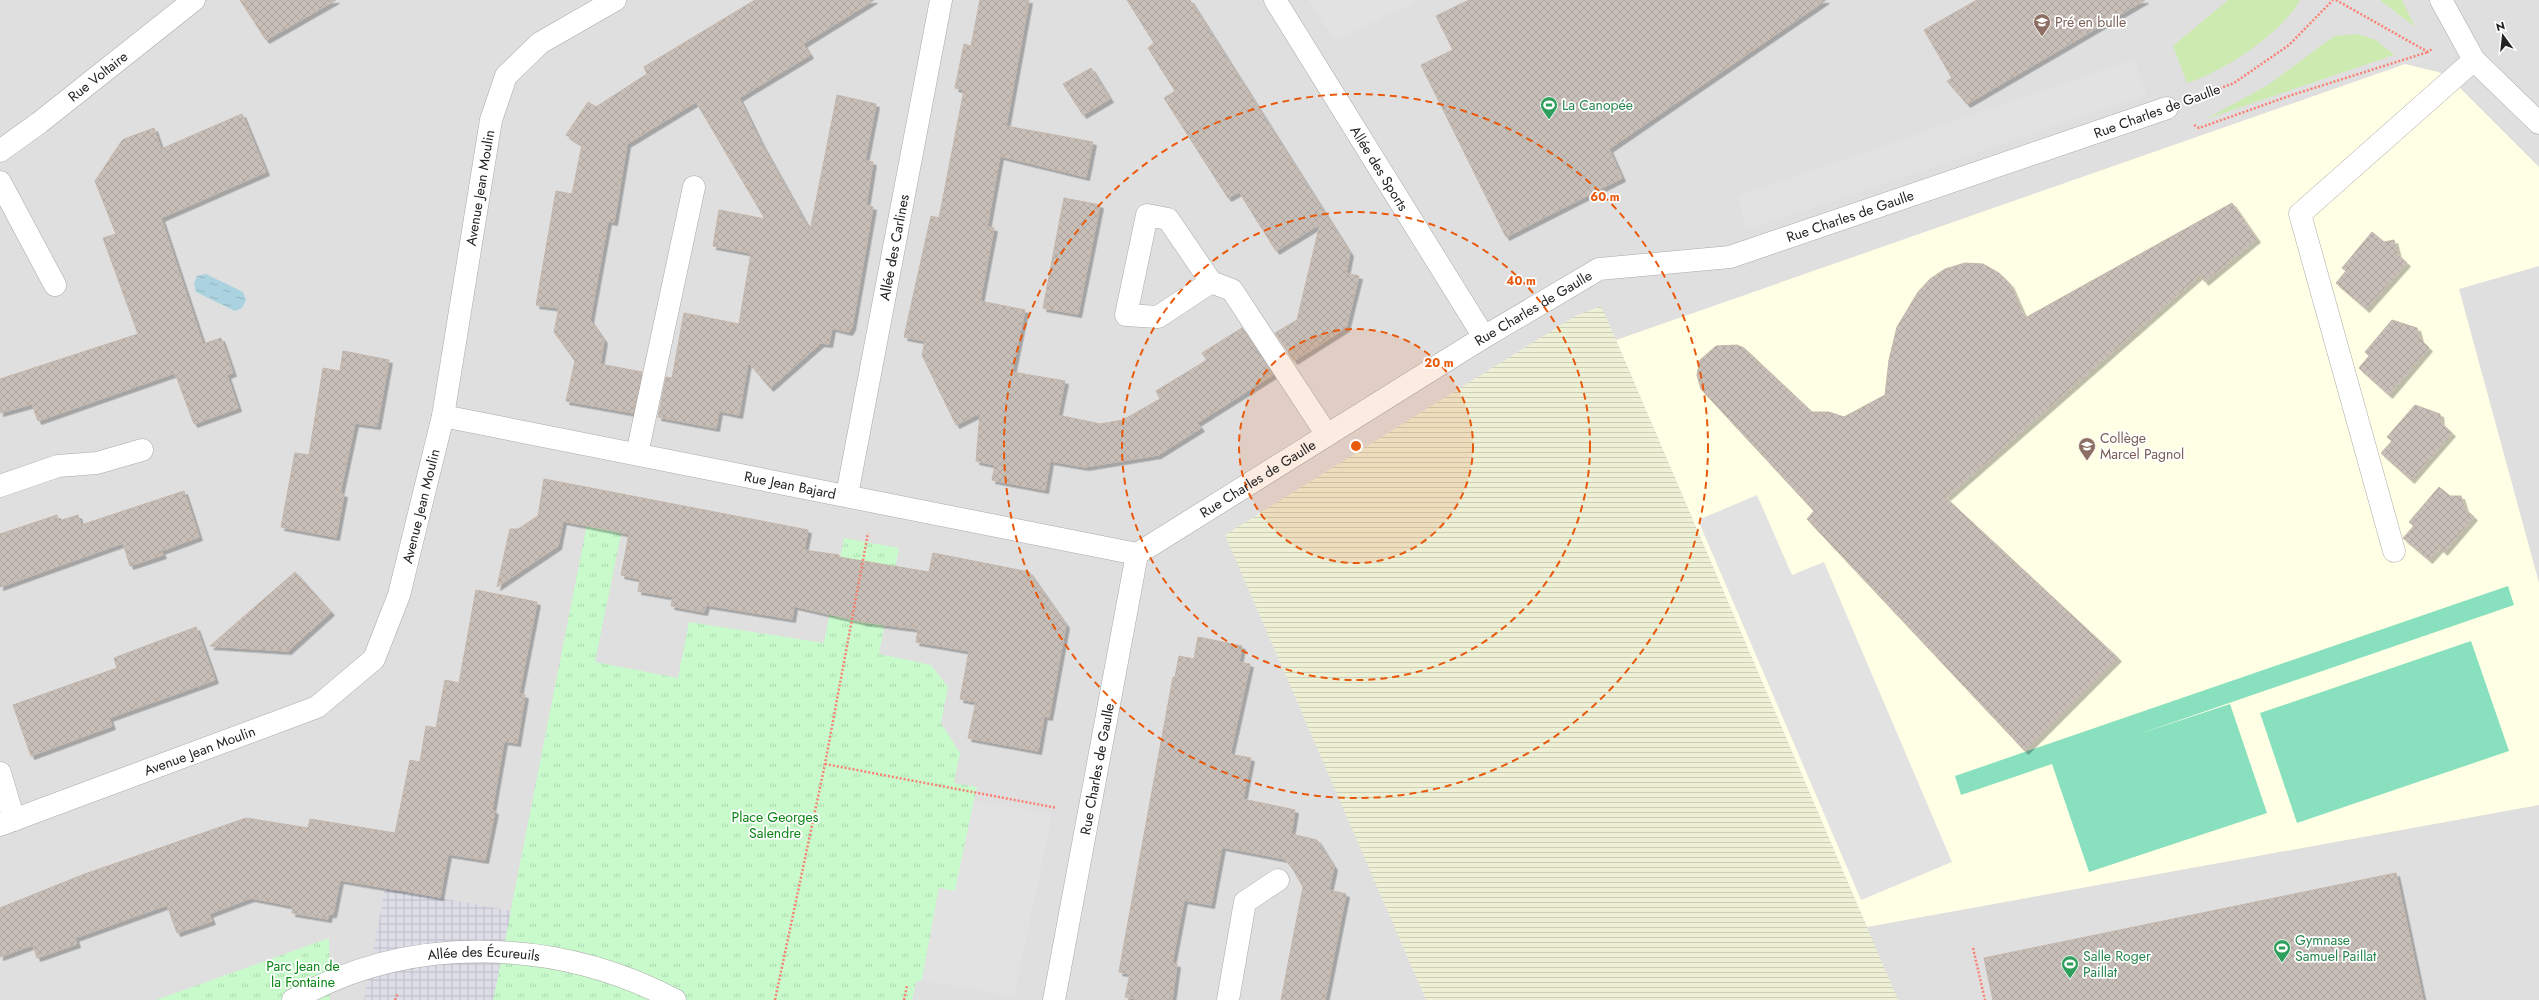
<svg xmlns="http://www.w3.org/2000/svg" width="2539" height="1000" viewBox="0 0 2539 1000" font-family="Jost,sans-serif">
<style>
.residential{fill:#e0dfdf}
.education{fill:#ffffe5}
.farmland{fill:url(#farmland-rules)}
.grass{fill:#cdebb0}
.park{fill:url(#park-tufts)}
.pitch{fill:#88e0be}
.parking{fill:#e2e2e2}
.plaza{fill:url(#plaza-grid)}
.water{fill:url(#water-ripples)}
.building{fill:url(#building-cross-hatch);stroke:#c4b6ab;filter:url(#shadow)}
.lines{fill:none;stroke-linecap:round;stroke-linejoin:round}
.minor-casing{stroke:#a9a9a9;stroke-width:23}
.path{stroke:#fa8072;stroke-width:2.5;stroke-dasharray:2 2;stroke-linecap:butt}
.minor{stroke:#fff;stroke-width:22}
.ring{fill:none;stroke:#e8590c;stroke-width:2;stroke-dasharray:7 5}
.labels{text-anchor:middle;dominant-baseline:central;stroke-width:3.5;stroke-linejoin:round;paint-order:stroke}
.education-label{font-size:14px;fill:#785e54;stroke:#fff;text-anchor:start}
.street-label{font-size:14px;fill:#222;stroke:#fff}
.leisure-label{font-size:14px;fill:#27864d;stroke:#fff;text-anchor:start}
.park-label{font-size:14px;fill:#0c8416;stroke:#fff}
.centre{fill:#e8590c;stroke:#fff;stroke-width:2}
.ring-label{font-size:12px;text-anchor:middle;font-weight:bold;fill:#e8590c;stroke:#fff;stroke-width:3.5;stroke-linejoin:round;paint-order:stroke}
</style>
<defs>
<pattern id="farmland-rules" width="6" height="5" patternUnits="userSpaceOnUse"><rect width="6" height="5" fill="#eef0d5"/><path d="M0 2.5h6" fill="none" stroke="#ccceb7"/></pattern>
<pattern id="park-tufts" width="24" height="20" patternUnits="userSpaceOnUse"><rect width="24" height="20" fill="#c8facc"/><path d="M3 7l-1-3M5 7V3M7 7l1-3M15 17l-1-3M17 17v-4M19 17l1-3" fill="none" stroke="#acd6af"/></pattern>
<pattern id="plaza-grid" width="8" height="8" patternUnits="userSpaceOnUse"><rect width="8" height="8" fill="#dddde8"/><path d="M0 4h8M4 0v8" fill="none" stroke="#bdbdc7"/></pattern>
<pattern id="water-ripples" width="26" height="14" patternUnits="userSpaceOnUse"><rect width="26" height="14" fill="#aad3df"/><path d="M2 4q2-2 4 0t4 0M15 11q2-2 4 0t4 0" fill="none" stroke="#92b5bf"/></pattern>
<pattern id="building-cross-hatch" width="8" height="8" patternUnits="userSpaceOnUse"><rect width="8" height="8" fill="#c7bfb8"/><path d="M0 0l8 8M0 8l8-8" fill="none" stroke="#aba49e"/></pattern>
<filter id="shadow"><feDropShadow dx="3.5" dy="3.5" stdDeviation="0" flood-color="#0004"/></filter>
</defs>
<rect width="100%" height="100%" fill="#f2efe9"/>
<!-- residential -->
<path class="residential" d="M 0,0 L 2539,0 L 2539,1000 L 0,1000 Z"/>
<!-- education -->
<path class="education" d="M 2405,64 L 2446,74 L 2539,167 L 2539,266 L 2459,289 L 2539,583 L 2539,805 L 1867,927 L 1616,340 Z"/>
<!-- farmland -->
<path class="farmland" d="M 1601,306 L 1616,340 L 1898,1000 L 1426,1000 L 1225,535 L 1575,316 Z"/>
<!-- grass -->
<path class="grass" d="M 2228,0 L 2300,0 C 2281,34 2224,71 2187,83 L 2173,46 Z
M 2380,0 L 2402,0 L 2415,27 Z
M 2357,34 L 2376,40 L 2394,55 L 2206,119 L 2268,85 L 2326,42 L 2335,36 Z"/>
<!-- park -->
<path class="park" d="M 594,489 L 629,495 L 595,662 L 678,678 L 689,622 L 824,643 L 844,538 L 899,548 L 879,654 L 931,665 L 948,687 L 941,723 L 960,753 L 954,783 L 977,787 L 955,892 L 939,888 L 922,980 L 916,982 L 912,1000 L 493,1000 Z
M 329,938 L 330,1000 L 156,1000 Z"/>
<!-- pitch -->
<path class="pitch" d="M 2508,586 L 2514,605 L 2136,735 L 2230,704 L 2267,813 L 2089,872 L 2052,764 L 1961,795 L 1955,776 Z
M 2471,641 L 2509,751 L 2297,823 L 2260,713 Z"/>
<!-- parking -->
<path class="parking" d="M 1308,0 L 1419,0 L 1335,41 Z
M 2134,59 L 2147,95 L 1746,230 L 1738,196 Z
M 1757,495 L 1792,575 L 1824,562 L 1952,862 L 1861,900 L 1698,520 Z
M 974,800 L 1052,815 L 1014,997 L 922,980 L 939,888 L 955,891 Z"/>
<!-- plaza -->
<path class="plaza" d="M 385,888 L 511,911 L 493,1000 L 364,1000 Z"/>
<!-- water -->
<path class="water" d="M 206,274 L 243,292 L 246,300 L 242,308 L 235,311 L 196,292 L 194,284 L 197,276 Z"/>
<!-- building -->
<path class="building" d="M 240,0 L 336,0 L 266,40 Z
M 755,0 L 874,0 L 803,44 L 810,55 L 739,98 L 761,143 L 810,231 L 837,95 L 876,104 L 865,160 L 873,162 L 866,205 L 873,207 L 852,327 L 849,332 L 832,328 L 829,344 L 821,343 L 770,388 L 748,362 L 739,415 L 719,411 L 716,428 L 658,417 L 666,377 L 672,378 L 684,313 L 739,324 L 751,253 L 713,246 L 719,210 L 765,219 L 696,102 L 627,144 L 614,222 L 608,221 L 590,320 L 604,340 L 600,364 L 642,372 L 633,413 L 566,401 L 575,361 L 554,332 L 559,308 L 536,305 L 556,191 L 572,194 L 582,145 L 566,135 L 588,102 L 596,107 L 647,74 L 644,67 Z
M 980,0 L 1029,0 L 1006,126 L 1093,142 L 1086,177 L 1000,156 L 987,227 L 994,228 L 980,301 L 1025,310 L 1012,372 L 1065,381 L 1058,415 L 1100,424 L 1123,420 L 1160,399 L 1156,391 L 1207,360 L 1202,353 L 1242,328 L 1273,375 L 1197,423 L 1201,428 L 1158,455 L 1085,467 L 1050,461 L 1045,490 L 992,480 L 995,465 L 976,461 L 980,413 L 956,425 L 922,355 L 925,341 L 904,337 L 931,216 L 939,218 L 964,90 L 955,88 L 964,44 L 971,46 Z
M 1127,0 L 1190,0 L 1350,253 L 1346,273 L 1359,276 L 1346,328 L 1294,361 L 1275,333 L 1297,320 L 1320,224 L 1276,251 L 1239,192 L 1228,198 L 1164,98 L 1175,91 L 1148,48 L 1154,43 Z
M 1469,0 L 1826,0 L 1609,149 L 1622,178 L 1506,237 L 1421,65 L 1453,50 L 1436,16 Z
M 1977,0 L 2145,0 L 1967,104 L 1947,81 L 1952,78 L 1924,30 Z
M 1091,68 L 1110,99 L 1083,115 L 1063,84 Z
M 242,114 L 266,172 L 161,218 L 203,344 L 221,338 L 233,373 L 227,375 L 238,408 L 194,424 L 175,373 L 38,421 L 32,404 L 0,413 L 0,379 L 138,334 L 103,238 L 116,234 L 95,181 L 121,142 L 124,139 L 154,128 L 161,149 Z
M 1064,198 L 1100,205 L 1078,314 L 1043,308 Z
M 2232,203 L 2257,239 L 2205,282 L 2200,275 L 1946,498 L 2118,658 L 2025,751 L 1807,519 L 1814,511 L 1701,389 L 1697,375 L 1700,360 L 1716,346 L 1737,345 L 1744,348 L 1812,412 L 1829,412 L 1844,417 L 1885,395 L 1889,360 L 1897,327 L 1918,292 L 1930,279 L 1945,269 L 1965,263 L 1983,264 L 1999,273 L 2010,284 L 2025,318 Z
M 2372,232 L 2384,242 L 2394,240 L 2398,255 L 2407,263 L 2366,309 L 2336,283 L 2346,271 L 2342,268 Z
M 2392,320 L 2417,328 L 2420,339 L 2429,348 L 2389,395 L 2359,368 L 2369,356 L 2365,352 Z
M 343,351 L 389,360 L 377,426 L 355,423 L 340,493 L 344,494 L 336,537 L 281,527 L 295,453 L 309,455 L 323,368 L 340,371 Z
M 2415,405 L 2440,414 L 2441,423 L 2452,433 L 2411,480 L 2381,453 L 2392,441 L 2387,437 Z
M 544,479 L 808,530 L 804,550 L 839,555 L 839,557 L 929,572 L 933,553 L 1029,572 L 1066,625 L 1049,717 L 1044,716 L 1038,751 L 968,738 L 976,702 L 960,699 L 969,651 L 916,642 L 918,629 L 863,622 L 794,606 L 792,619 L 706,605 L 704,612 L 671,606 L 673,597 L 638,591 L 640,579 L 621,575 L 629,534 L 563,521 L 558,546 L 497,587 L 510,529 L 518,529 L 538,516 Z
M 2439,487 L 2450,496 L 2461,496 L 2465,509 L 2474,517 L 2444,552 L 2440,548 L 2429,560 L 2403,538 L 2414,526 L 2409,522 Z
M 184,491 L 199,537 L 161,551 L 163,555 L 130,566 L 123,543 L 0,587 L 0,534 L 57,515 L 59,521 L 78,515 L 81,525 Z
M 295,572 L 331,612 L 288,651 L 210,646 Z
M 476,590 L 537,602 L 519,694 L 525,695 L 517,743 L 504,741 L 492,810 L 495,811 L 485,860 L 448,854 L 440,897 L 340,880 L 333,914 L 329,914 L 328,919 L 292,913 L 293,906 L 251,898 L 209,914 L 212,921 L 177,933 L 167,905 L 75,938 L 77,944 L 37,958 L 33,945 L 0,957 L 0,908 L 82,875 L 246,818 L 308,828 L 310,819 L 395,833 L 410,760 L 420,762 L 426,726 L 436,728 L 445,680 L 459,683 Z
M 196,627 L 215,680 L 109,718 L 112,726 L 31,756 L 13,705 L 117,668 L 114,658 Z
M 1198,637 L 1242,646 L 1239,662 L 1250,664 L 1230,754 L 1251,758 L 1243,799 L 1295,810 L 1291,834 L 1317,840 L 1334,867 L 1329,890 L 1346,894 L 1325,1000 L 1281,1000 L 1303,887 L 1294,871 L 1285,859 L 1222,847 L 1211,905 L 1184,900 L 1172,963 L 1177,964 L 1172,1000 L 1142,1000 L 1125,997 L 1130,974 L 1119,972 L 1124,944 L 1173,677 L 1175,677 L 1179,656 L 1194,659 Z
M 2396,873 L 2423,1000 L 1993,1000 L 1984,958 Z"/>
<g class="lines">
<!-- minor casing -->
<g class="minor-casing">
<g id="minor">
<path id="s1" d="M 1275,0 L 1484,337"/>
<path d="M 2441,0 L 2474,60 L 2539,123"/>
<path id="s2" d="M 0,151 L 39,123 L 194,0"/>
<path d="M 0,182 L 55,285"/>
<path d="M 1211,282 L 1158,317 L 1126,315 L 1147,215 L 1168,219 L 1211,282 L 1232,290 L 1327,435"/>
<path id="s3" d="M 443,416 L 1137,554"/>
<path d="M 637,454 L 694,187"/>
<path d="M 0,486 L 58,466 L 97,463 L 142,450"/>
<path id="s4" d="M 847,495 L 941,0"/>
<path d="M 2394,551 L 2300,214 L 2474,60"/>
<path d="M 0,773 L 14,820"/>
<path id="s5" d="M 0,825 L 317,707 L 374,659 L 399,595 L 443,416 L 491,120 L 506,76 L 540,43 L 615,0"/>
<path id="s6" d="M 293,1000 C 410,933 557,938 675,1000"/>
<path id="s7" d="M 1054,1000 L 1137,554 L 1484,337 L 1599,269 L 1730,257 L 2167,108"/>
<path d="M 1228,1000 L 1245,902 L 1278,880"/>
</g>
</g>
<!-- path -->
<path class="path" d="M 2336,0 L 2428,52 L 2432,49
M 2197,97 L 2234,83 L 2289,45 L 2333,0
M 2194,125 L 2199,128 L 2292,95 L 2428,52
M 825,764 L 1057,808
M 1973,948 L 1985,1000
M 395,1000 L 398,993
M 775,1000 L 825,764 L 868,533
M 904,1000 L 907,986"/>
<!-- minor -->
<use href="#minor" class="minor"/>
</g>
<!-- distance rings -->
<circle cx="1356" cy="446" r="117" fill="#e8590c" fill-opacity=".12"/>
<g class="ring">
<circle cx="1356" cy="446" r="117"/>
<circle cx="1356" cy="446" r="234"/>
<circle cx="1356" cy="446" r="352"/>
</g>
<!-- icons -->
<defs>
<g id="school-pin" transform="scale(0.9)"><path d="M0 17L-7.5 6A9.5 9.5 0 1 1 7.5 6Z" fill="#8d6e63" stroke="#fff"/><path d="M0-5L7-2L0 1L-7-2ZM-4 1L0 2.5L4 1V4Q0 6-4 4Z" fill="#fff"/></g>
<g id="stadium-pin" transform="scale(0.9)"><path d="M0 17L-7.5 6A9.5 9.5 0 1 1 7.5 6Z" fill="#2e9e5b" stroke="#fff"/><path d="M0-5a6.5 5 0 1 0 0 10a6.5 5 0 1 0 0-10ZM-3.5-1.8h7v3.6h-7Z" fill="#fff"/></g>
</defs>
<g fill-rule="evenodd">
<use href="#school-pin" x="2042" y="22"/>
<use href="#stadium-pin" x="1549" y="105"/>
<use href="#school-pin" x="2087" y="446"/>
<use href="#stadium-pin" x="2282" y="948"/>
<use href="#stadium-pin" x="2070" y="964"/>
</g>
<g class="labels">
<!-- education labels -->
<g class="education-label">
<text x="2055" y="22">Pré en bulle</text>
<text x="2100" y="438">Collège<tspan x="2100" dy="16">Marcel Pagnol</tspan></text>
</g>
<!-- street labels -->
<g class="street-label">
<text stroke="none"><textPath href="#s2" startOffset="123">Rue Voltaire</textPath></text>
<text transform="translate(2157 111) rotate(-20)">Rue Charles de Gaulle</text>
<text stroke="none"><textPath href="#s1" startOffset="198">Allée des Sports</textPath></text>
<text stroke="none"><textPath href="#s5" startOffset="897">Avenue Jean Moulin</textPath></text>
<text stroke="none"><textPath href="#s7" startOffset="1255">Rue Charles de Gaulle</textPath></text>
<text stroke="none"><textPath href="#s4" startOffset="252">Allée des Carlines</textPath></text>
<text stroke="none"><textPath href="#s7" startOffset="920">Rue Charles de Gaulle</textPath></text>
<text stroke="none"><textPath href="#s7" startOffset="596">Rue Charles de Gaulle</textPath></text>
<text stroke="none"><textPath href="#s3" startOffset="354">Rue Jean Bajard</textPath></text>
<text stroke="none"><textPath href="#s5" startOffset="573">Avenue Jean Moulin</textPath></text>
<text stroke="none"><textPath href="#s5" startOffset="213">Avenue Jean Moulin</textPath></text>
<text stroke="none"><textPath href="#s7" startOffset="235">Rue Charles de Gaulle</textPath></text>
<text stroke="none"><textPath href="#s6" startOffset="199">Allée des Écureuils</textPath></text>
</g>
<!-- leisure labels -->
<g class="leisure-label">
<text x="1562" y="105">La Canopée</text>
<text x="2295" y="940">Gymnase<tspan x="2295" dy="16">Samuel Paillat</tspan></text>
<text x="2083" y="956">Salle Roger<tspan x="2083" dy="16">Paillat</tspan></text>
</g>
<!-- park labels -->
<g class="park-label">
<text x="775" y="817">Place Georges<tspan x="775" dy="16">Salendre</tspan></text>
<text x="303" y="966">Parc Jean de<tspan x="303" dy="16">la Fontaine</tspan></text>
</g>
</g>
<circle cx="1356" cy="446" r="6" class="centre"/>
<g class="ring-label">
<text x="1605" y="201">60 m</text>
<text x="1521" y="285">40 m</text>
<text x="1439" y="367">20 m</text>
</g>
<!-- north arrow -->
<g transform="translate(2503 36) rotate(345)" stroke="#ffffff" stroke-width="3" paint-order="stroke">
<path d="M0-3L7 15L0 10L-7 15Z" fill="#222222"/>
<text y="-6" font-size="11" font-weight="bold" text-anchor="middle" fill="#222222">N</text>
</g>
</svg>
